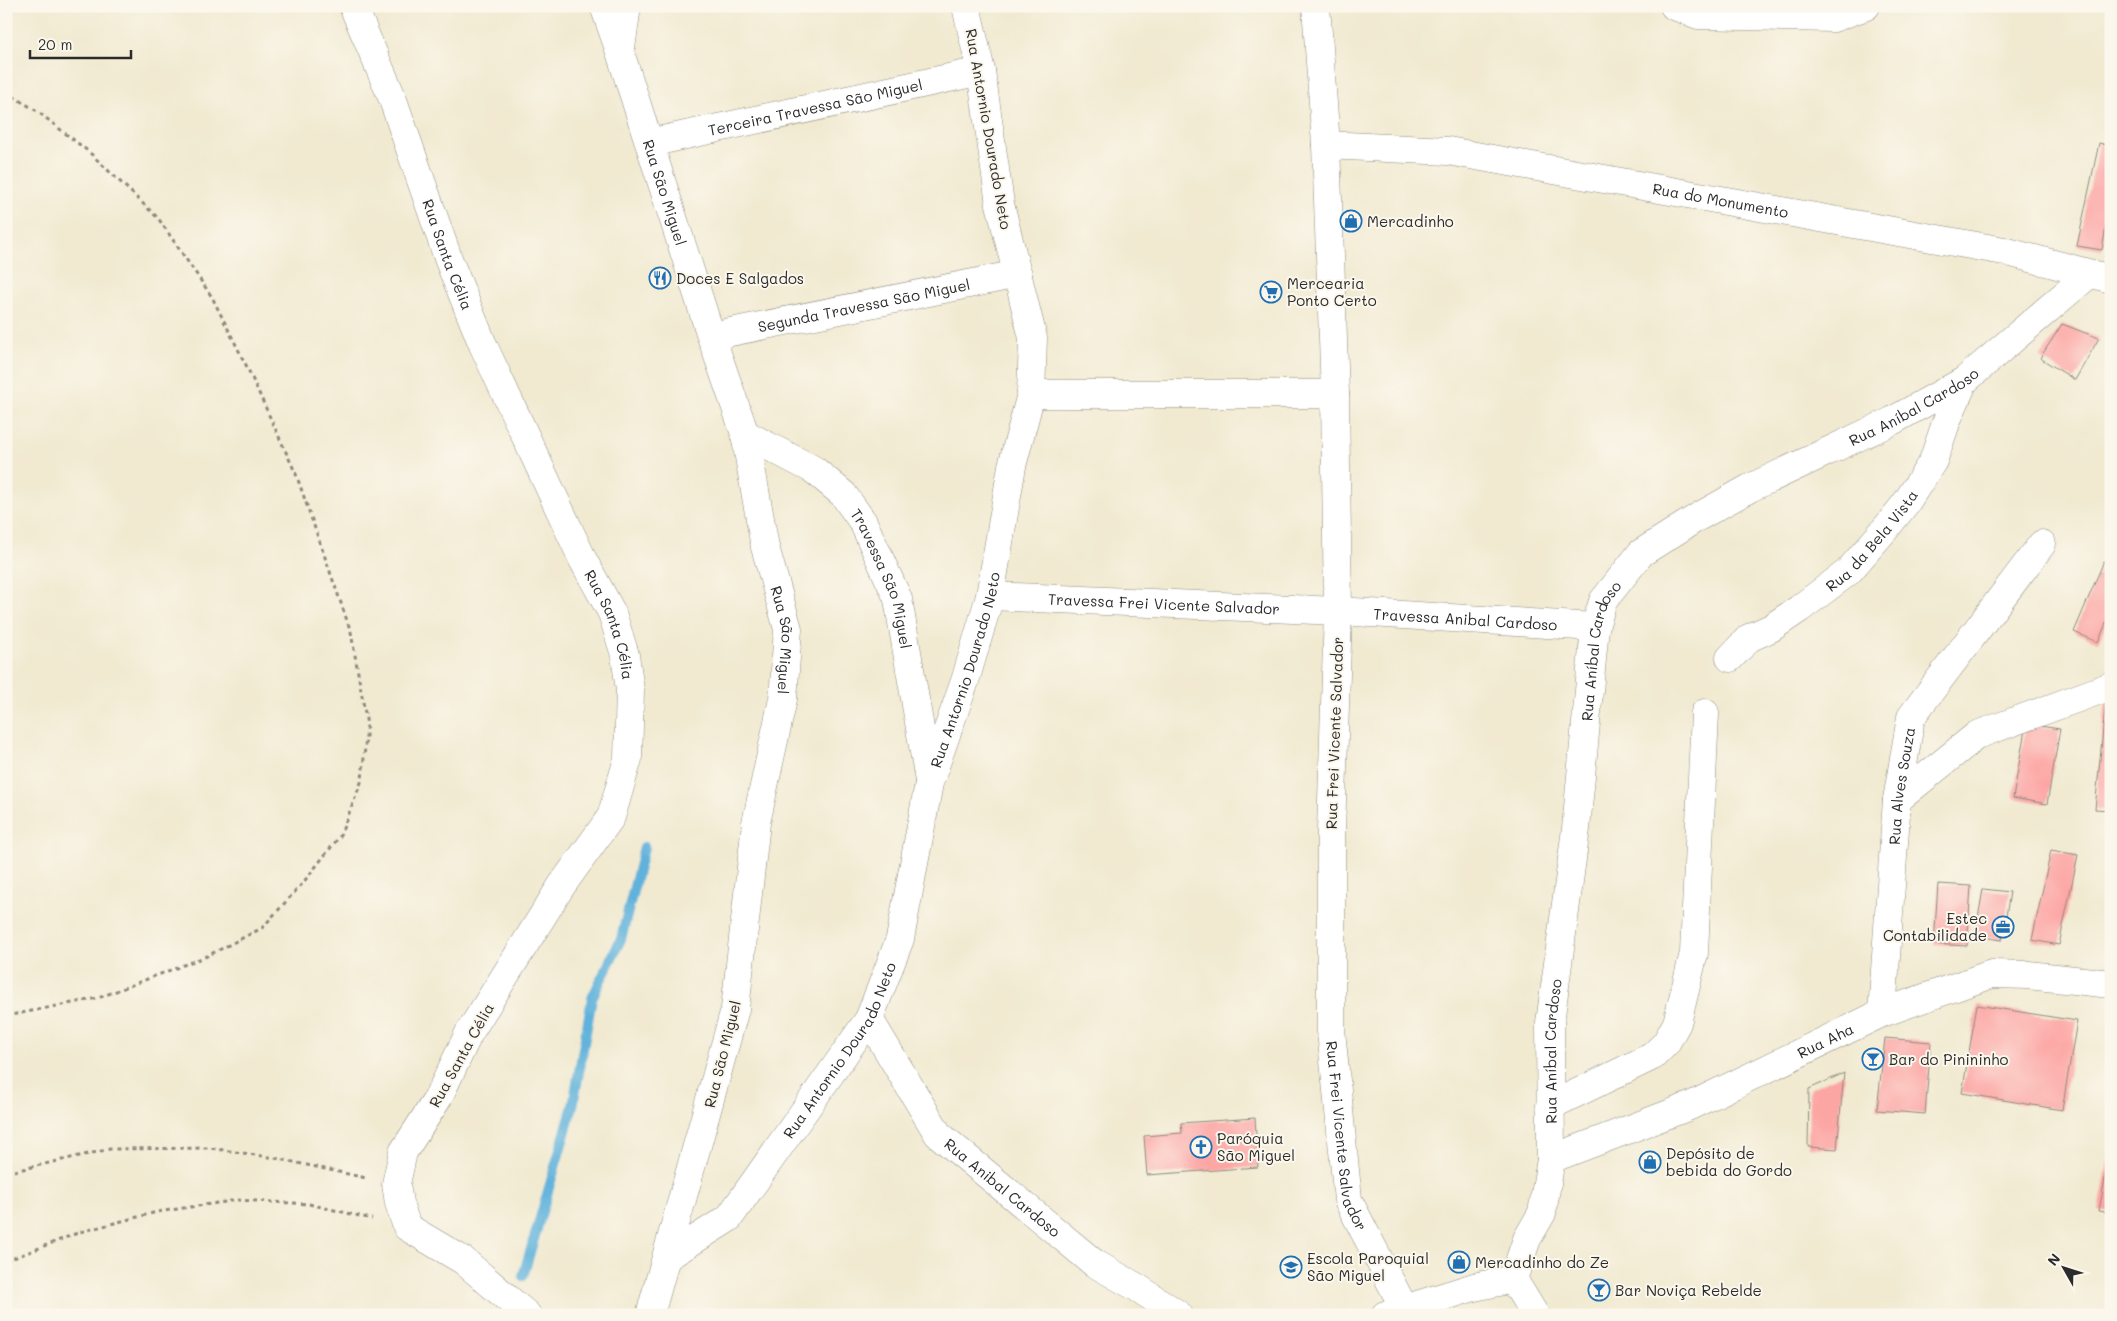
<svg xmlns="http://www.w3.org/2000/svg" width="2117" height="1321" viewBox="0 0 2117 1321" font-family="Mali,sans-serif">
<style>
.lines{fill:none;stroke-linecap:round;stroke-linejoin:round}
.stream{stroke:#60b2db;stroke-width:10}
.building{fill:#fca6a4}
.minor-casing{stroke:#8e8a7e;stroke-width:29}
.path{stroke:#8e8a7e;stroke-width:3;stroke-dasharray:4 4;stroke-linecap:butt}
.minor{stroke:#fff;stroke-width:28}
.labels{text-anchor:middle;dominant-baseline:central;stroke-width:4;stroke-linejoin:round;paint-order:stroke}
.street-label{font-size:15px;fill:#2b2b2b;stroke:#fbf7ec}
.poi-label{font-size:15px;fill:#2b2b2b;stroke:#fbf7ec;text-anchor:start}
</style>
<rect width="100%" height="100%" fill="#fbf7ec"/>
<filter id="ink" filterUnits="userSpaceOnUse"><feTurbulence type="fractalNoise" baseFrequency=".02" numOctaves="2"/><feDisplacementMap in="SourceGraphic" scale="10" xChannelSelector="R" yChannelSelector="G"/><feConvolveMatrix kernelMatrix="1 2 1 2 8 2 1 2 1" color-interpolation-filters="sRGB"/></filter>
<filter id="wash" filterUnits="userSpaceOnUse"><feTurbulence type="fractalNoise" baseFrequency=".0096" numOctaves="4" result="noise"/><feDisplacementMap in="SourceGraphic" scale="20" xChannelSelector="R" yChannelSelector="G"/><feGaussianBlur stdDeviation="1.12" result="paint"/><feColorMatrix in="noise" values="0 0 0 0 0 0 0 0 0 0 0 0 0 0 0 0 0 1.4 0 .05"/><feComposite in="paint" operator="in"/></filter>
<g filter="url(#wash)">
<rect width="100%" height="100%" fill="#f1ead1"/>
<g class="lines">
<!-- stream -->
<path class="stream" d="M 523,1276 L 573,1106 L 592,998 L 621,939 L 644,847"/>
</g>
<g id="blocks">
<!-- building -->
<path class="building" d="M 2099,143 L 2111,146 L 2111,197 L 2102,250 L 2077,246 Z
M 2062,324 L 2099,338 L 2075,380 L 2040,358 Z
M 2104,561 L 2111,564 L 2111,612 L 2098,642 L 2074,632 Z
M 2106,699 L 2111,700 L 2111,810 L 2095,809 Z
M 2026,724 L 2060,729 L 2047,804 L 2013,798 Z
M 2051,850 L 2078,855 L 2059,945 L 2032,940 Z
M 1938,884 L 1971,886 L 1967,946 L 1934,944 Z
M 1983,889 L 2010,892 L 2002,940 L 1975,936 Z
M 1977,1005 L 2077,1021 L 2062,1110 L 1962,1093 Z
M 1885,1038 L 1931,1042 L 1925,1114 L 1877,1110 Z
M 1844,1073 L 1837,1149 L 1808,1147 L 1809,1089 Z
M 1255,1118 L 1258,1167 L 1147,1175 L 1144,1136 L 1182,1133 L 1181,1123 Z
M 2110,1152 L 2111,1152 L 2111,1213 L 2099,1211 Z"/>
</g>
</g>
<g filter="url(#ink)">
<use href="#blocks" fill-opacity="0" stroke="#8e8a7e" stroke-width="1"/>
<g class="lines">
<!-- minor casing -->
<g class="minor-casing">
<g id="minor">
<path id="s1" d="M 353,6 L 392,97 L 449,261 L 483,345 L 583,560 L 612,613 L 625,655 L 630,690 L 628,759 L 611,817 L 562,885 L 469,1033 L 438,1098 L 403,1152 L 396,1184 L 399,1203 L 407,1227 L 464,1261 L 527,1315"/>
<path id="s2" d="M 604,6 L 620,52 L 711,336 L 745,434 L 765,547 L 788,629 L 783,699 L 756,823 L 735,1009 L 650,1315"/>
<path id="s3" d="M 1316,6 L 1326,145 L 1335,394 L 1338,611 L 1331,832 L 1331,1031 L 1348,1200 L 1404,1308 L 1412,1315"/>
<path d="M 1674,6 L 1698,15 L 1833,18 L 1866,6"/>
<path d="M 621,48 L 627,6"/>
<path id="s4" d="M 649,143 L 981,71"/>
<path id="s5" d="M 1326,145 L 1448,151 L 2004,251 L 2111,279"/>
<path id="s6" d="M 711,336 L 1018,274"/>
<path d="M 1031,394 L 1335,394"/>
<path id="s7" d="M 745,434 L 814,470 L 843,494 L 863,522 L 898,599 L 929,781"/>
<path id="s8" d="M 990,596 L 1338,611 L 1595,627"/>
<path id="s9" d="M 1730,658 L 1749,638 L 1771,628 L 1799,609 L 1848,572 L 1886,528 L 1906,503 L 1933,461 L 1947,420 L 1964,381"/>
<path d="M 1897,800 L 1977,735 L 2111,686"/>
<path id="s10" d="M 1882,1013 L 1897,800 L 1911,717 L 2042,544"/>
<path id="s11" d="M 869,1019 L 938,1134 L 1094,1263 L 1138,1288 L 1179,1315"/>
<path d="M 1550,1106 L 1653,1056 L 1666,1043 L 1677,1023 L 1694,953 L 1705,713"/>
<path id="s12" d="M 1551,1159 L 1690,1106 L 1882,1013 L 1992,974 L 2028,975 L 2111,984"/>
<path id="s13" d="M 667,1257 L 729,1218 L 869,1019 L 900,939 L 929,783 L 965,681 L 990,596 L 1012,466 L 1031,394 L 1033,338 L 1000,204 L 981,71 L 966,6"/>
<path id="s14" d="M 1513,1279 L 1527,1239 L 1542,1213 L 1551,1159 L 1550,1023 L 1576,829 L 1595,627 L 1603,601 L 1641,553 L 1698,517 L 1750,488 L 1892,421 L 1964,381 L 2089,274"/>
<path d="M 1513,1279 L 1535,1315"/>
<path d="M 1385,1315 L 1474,1287 L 1513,1279"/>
</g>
</g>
<!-- path -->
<path class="path" d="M 6,92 L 37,111 L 89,152 L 158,218 L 212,297 L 247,367 L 296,474 L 351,632 L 367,725 L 362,780 L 340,836 L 302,884 L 262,928 L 207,956 L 98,998 L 6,1016
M 6,1171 L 14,1171 L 110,1149 L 210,1148 L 275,1158 L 366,1178
M 6,1261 L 80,1232 L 157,1212 L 238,1200 L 309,1204 L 372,1219"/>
<!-- minor -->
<use href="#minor" class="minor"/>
</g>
</g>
<!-- icons -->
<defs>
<g id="shop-ring" transform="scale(1.125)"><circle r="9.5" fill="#fbf7ec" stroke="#1f6fb2" stroke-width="1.5"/><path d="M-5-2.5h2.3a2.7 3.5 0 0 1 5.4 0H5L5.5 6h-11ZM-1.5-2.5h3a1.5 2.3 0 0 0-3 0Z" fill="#1f6fb2"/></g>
<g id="restaurant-ring" transform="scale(1.125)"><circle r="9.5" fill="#fbf7ec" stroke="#1f6fb2" stroke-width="1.5"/><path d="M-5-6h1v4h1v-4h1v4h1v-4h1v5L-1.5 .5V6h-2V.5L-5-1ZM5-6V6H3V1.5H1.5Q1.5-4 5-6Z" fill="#1f6fb2"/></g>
<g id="supermarket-ring" transform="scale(1.125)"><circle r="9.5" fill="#fbf7ec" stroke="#1f6fb2" stroke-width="1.5"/><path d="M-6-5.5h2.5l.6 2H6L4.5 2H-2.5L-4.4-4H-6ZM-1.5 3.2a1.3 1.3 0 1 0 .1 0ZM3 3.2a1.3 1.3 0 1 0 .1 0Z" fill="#1f6fb2"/></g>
<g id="office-ring" transform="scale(1.125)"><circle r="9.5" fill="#fbf7ec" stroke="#1f6fb2" stroke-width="1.5"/><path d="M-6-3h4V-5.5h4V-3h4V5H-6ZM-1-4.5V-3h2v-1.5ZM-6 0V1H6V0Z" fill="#1f6fb2"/></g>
<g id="bar-ring" transform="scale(1.125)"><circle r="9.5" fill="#fbf7ec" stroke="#1f6fb2" stroke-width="1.5"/><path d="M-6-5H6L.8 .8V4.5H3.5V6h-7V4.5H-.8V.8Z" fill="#1f6fb2"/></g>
<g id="church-ring" transform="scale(1.125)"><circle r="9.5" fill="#fbf7ec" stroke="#1f6fb2" stroke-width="1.5"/><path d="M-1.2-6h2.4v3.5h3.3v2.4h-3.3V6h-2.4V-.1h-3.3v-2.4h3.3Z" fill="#1f6fb2"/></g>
<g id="school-ring" transform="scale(1.125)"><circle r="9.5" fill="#fbf7ec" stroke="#1f6fb2" stroke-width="1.5"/><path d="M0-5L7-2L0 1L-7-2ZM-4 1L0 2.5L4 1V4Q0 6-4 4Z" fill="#1f6fb2"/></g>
</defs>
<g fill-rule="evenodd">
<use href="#shop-ring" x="1351" y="221"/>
<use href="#restaurant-ring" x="660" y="278"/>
<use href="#supermarket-ring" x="1271" y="292"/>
<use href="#office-ring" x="2003" y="927"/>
<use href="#bar-ring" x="1873" y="1059"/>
<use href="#church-ring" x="1201" y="1147"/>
<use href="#shop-ring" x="1650" y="1162"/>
<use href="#shop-ring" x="1459" y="1262"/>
<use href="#school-ring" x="1291" y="1267"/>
<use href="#bar-ring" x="1599" y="1290"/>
</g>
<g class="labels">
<!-- street labels -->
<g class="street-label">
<text stroke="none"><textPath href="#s4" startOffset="170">Terceira Travessa São Miguel</textPath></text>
<text transform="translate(989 129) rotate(80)">Rua Antornio Dourado Neto</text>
<text stroke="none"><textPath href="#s2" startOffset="196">Rua São Miguel</textPath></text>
<text stroke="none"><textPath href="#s5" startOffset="399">Rua do Monumento</textPath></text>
<text stroke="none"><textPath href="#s1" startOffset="266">Rua Santa Célia</textPath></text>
<text stroke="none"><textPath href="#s6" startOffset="156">Segunda Travessa São Miguel</textPath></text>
<text stroke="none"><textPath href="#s14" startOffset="1060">Rua Aníbal Cardoso</textPath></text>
<text stroke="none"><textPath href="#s9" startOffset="186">Rua da Bela Vista</textPath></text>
<text stroke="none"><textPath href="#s7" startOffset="210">Travessa São Miguel</textPath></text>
<text stroke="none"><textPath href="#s8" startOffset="174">Travessa Frei Vicente Salvador</textPath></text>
<text stroke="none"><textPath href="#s8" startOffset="476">Travessa Anibal Cardoso</textPath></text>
<text stroke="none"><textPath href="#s1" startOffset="671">Rua Santa Célia</textPath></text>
<text stroke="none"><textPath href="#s2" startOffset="661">Rua São Miguel</textPath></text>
<text stroke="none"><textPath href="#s14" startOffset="640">Rua Aníbal Cardoso</textPath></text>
<text stroke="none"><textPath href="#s13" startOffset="680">Rua Antornio Dourado Neto</textPath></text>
<text transform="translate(1334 733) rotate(-88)">Rua Frei Vicente Salvador</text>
<text stroke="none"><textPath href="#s10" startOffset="228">Rua Alves Souza</textPath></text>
<text stroke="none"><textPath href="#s12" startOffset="299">Rua Aha</textPath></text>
<text stroke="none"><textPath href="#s13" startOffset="275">Rua Antornio Dourado Neto</textPath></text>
<text stroke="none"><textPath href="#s14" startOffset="235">Rua Aníbal Cardoso</textPath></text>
<text transform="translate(722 1054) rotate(-76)">Rua São Miguel</text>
<text transform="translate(461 1055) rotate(-61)">Rua Santa Célia</text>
<text stroke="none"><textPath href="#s3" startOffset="1132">Rua Frei Vicente Salvador</textPath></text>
<text stroke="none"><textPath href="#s11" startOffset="218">Rua Anibal Cardoso</textPath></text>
</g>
<!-- poi labels -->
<g class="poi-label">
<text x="1367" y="221">Mercadinho</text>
<text x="676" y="278">Doces E Salgados</text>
<text x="1287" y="283">Mercearia<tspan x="1287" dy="17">Ponto Certo</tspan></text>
<text x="1987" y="918" text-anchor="end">Estec<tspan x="1987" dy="17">Contabilidade</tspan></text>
<text x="1889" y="1059">Bar do Pinininho</text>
<text x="1217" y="1138">Paróquia<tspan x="1217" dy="17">São Miguel</tspan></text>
<text x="1666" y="1153">Depósito de<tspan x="1666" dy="17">bebida do Gordo</tspan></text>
<text x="1307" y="1258">Escola Paroquial<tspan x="1307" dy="17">São Miguel</tspan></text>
<text x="1475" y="1262">Mercadinho do Ze</text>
<text x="1615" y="1290">Bar Noviça Rebelde</text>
</g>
</g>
<!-- margin -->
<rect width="2117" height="1321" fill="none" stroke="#fbf7ec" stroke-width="25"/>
<!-- north arrow -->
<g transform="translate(2064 1268) rotate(309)" stroke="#fbf7ec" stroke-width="4" paint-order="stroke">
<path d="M0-4L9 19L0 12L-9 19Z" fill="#2b2b2b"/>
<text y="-8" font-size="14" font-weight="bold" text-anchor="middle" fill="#2b2b2b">N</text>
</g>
<!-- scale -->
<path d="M30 50v8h101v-8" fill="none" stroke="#2b2b2b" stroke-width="2.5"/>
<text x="38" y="50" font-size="15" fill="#2b2b2b" stroke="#fbf7ec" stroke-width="4" paint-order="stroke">20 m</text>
</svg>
